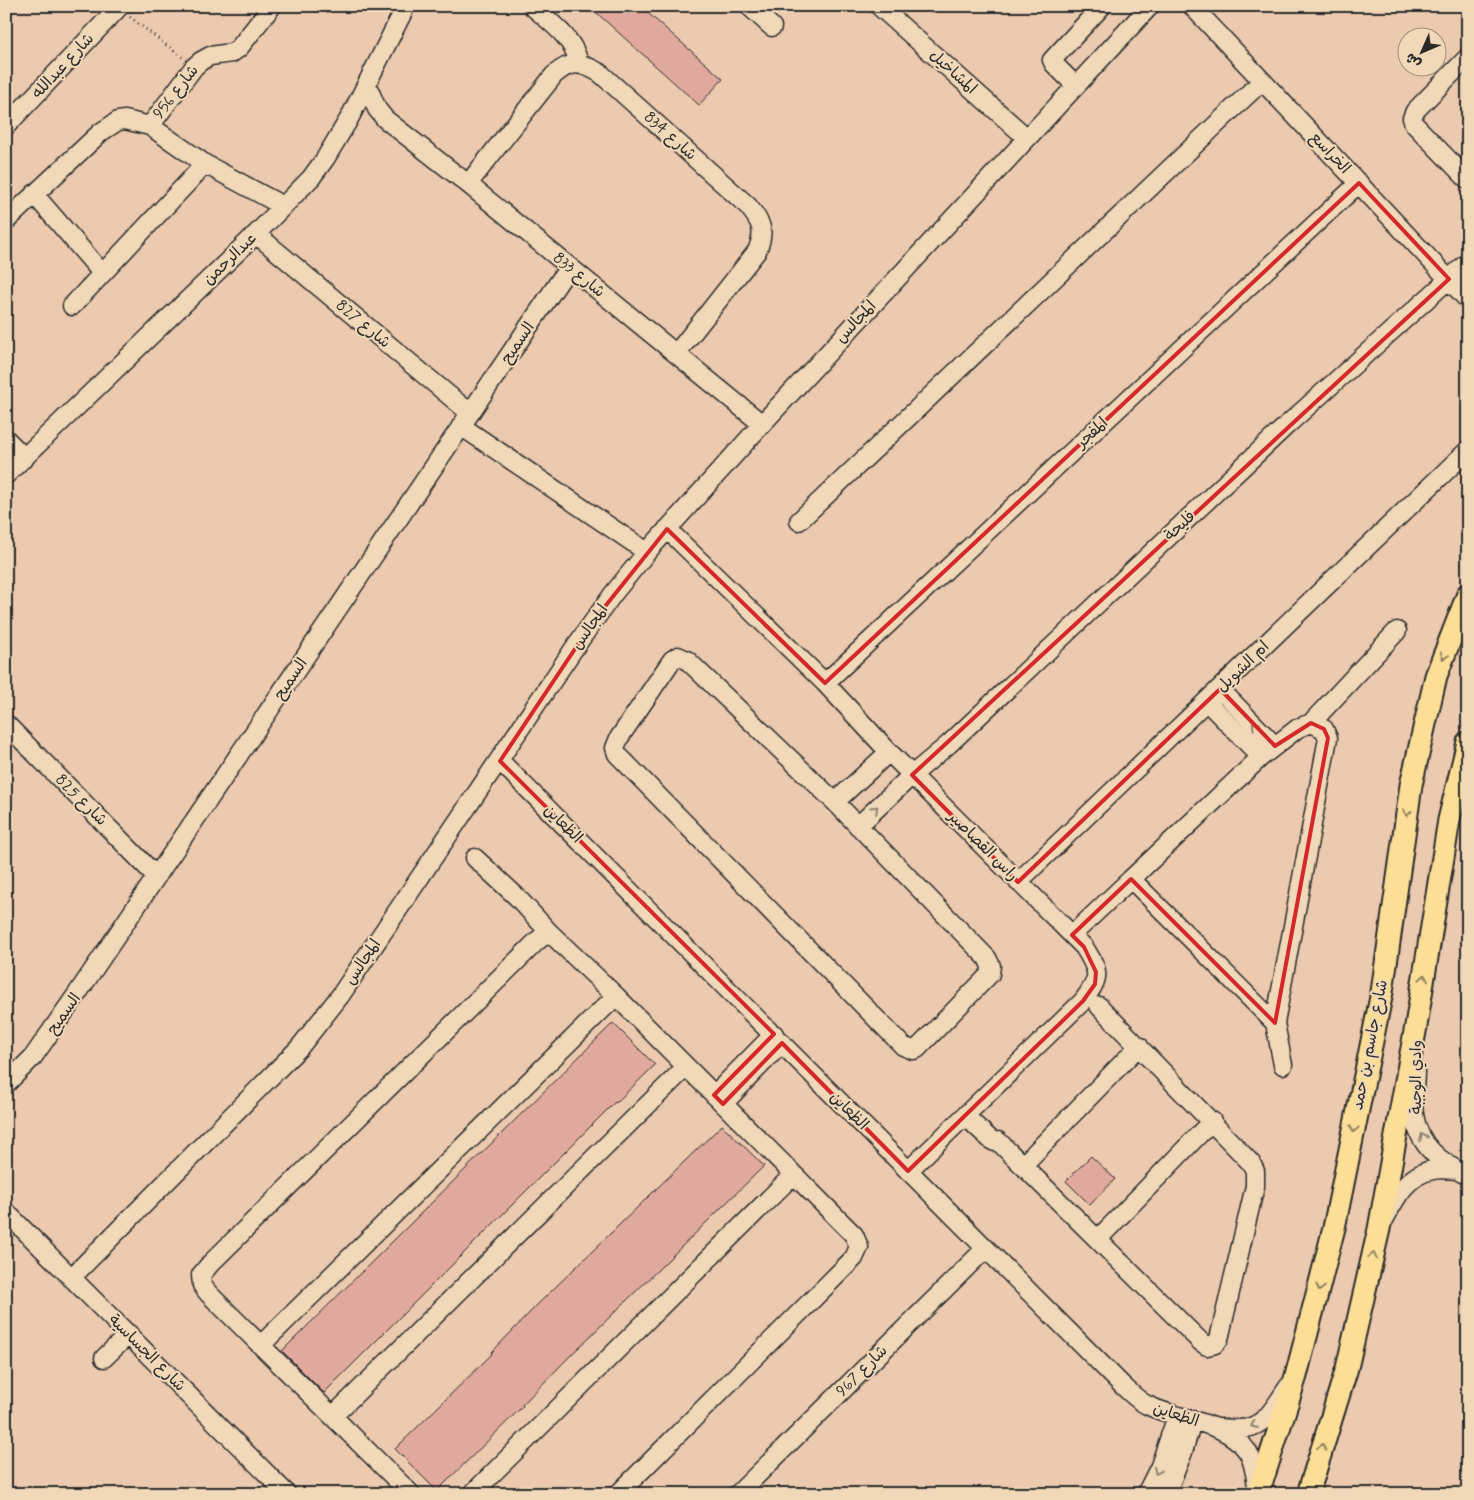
<svg xmlns="http://www.w3.org/2000/svg" width="1474" height="1500" viewBox="0 0 1474 1500" font-family="Mynerve,'Playpen Sans Arabic',sans-serif">
<style>
.building{fill:#e1a89e;stroke:#2b2b2b}
.lines{fill:none;stroke-linecap:round;stroke-linejoin:round}
.minor-casing{stroke:#2b2b2b;stroke-width:21}
.major-casing{stroke:#2b2b2b;stroke-width:25}
.path{stroke:#2b2b2b;stroke-width:2.5;stroke-dasharray:1 4;stroke-linecap:butt}
.minor{stroke:#f0d8b8;stroke-width:18}
.major{stroke:#fcde96;stroke-width:21}
.oneway{stroke:#948460}
.oneway2{stroke:#8e8272}
.marked{fill:none;stroke:#d62828;stroke-width:4;stroke-linejoin:round}
.labels{text-anchor:middle;dominant-baseline:central;stroke-width:4;stroke-linejoin:round;paint-order:stroke}
.street-label{font-size:16px;fill:#2b2b2b;stroke:#f0d8b8}
</style>
<rect width="100%" height="100%" fill="#eccab0"/>
<filter id="ink" filterUnits="userSpaceOnUse"><feTurbulence type="fractalNoise" baseFrequency=".02" numOctaves="2"/><feDisplacementMap in="SourceGraphic" scale="10" xChannelSelector="R" yChannelSelector="G"/><feConvolveMatrix kernelMatrix="1 2 1 2 8 2 1 2 1" color-interpolation-filters="sRGB"/></filter>
<g filter="url(#ink)">
<!-- building -->
<path class="building" d="M 589,6 L 640,6 L 723,79 L 699,105 Z
M 613,1023 L 655,1065 L 616,1103 L 615,1102 L 324,1393 L 282,1351 Z
M 722,1125 L 764,1166 L 570,1356 L 522,1405 L 523,1406 L 437,1491 L 395,1449 L 492,1354 L 491,1353 L 538,1304 Z
M 1091,1156 L 1115,1179 L 1090,1205 L 1066,1181 Z"/>
<g class="lines">
<!-- minor casing -->
<g class="minor-casing">
<path id="minor" d="M 532,6 C 551,23 574,38 579,64
M 749,6 L 772,27
M 879,6 L 1027,138
M 1192,6 L 1468,300
M 1468,57 L 1415,111 L 1412,118 L 1414,124 L 1468,180
M 367,85 L 377,109 L 385,119 L 468,184 L 762,424
M 1076,86 L 1054,64 L 1052,60 L 1102,6
M 6,126 L 120,6
M 150,126 L 194,67 L 201,61 L 210,56 L 232,53 L 239,48 L 272,6
M 468,184 L 554,75 C 571,60 581,62 600,73 L 748,206 C 761,222 766,230 757,251 L 676,354
M 34,194 L 102,273
M 6,221 L 101,132 L 118,121 L 125,120 L 150,126 L 205,164 L 283,206
M 256,234 L 470,413
M 72,306 L 205,164
M 461,426 L 647,552
M 6,439 L 25,458
M 6,475 L 256,234 L 311,178 L 325,159 L 349,119 L 406,6
M 799,521 L 1262,81
M 667,529 L 825,683 L 889,752 L 1084,947 C 1100,973 1101,976 1083,1001 L 908,1171
M 678,656 L 687,660 L 835,802 L 987,958 L 991,966 L 990,974 L 917,1049 L 913,1050 L 903,1046 L 617,754 L 615,748 L 619,738 L 672,660 Z
M 825,683 L 1359,183
M 1220,689 L 1275,746
M 1207,702 L 1261,757
M 1311,723 L 1397,631
M 6,724 L 156,876
M 500,761 L 1123,1386 C 1130,1392 1138,1401 1147,1405 C 1179,1421 1226,1420 1248,1452 C 1255,1464 1256,1480 1258,1493
M 835,802 L 889,752
M 858,826 L 912,775 L 949,744 L 1287,425 L 1468,262
M 475,858 L 517,897 L 549,932
M 1018,882 L 1468,450
M 1072,935 L 1131,879
M 1275,1023 L 1131,879 L 1261,757 L 1298,728 L 1311,723 L 1324,729 L 1328,738 L 1275,1023 L 1283,1065
M 1415,1071 C 1415,1085 1412,1100 1414,1114 C 1418,1146 1441,1163 1468,1176
M 6,1084 L 33,1057 L 77,994 L 569,267
M 714,1095 L 774,1034
M 723,1104 L 782,1043
M 965,1116 L 991,1140 L 995,1142 L 998,1141 L 1201,1342 L 1207,1346 L 1215,1344 L 1219,1339 L 1255,1186 L 1255,1171 L 1251,1163 L 1099,1006
M 1023,1165 L 1139,1046
M 6,1212 L 287,1494
M 1384,1220 C 1395,1199 1407,1174 1433,1170 C 1440,1168 1449,1170 1457,1170
M 1098,1239 L 1212,1121
M 71,1278 L 299,1048 L 340,996 L 575,647 L 613,594 L 647,552 L 762,424 L 1150,6
M 261,1345 L 616,996
M 104,1358 L 129,1334
M 333,1416 L 686,1067
M 1219,1428 C 1228,1429 1238,1430 1247,1428 C 1268,1424 1277,1402 1289,1386
M 411,1494 L 208,1293 L 202,1285 L 201,1275 L 210,1264 L 537,941 L 549,932 L 616,996 L 854,1235 L 859,1247 L 854,1258 L 618,1494
M 472,1494 L 793,1175
M 738,1494 L 985,1249
M 1146,1494 L 1160,1466 L 1177,1416
M 1166,1494 L 1183,1452 L 1192,1421"/>
</g>
<!-- major casing -->
<g class="major-casing">
<path id="major" d="M 1258,1494 L 1296,1376 L 1334,1228 L 1382,992 L 1411,785 L 1436,676 L 1468,594
M 1308,1494 L 1347,1368 L 1379,1229 L 1416,1026 L 1449,820 L 1468,742"/>
</g>
<!-- path -->
<path class="path" d="M 130,17 L 183,58"/>
<!-- minor -->
<use href="#minor" class="minor"/>
<!-- major -->
<use href="#major" class="major"/>
</g>
<!-- one-way arrows -->
<defs><path id="oneway-chevron" d="M-2-3.5L2.5 0L-2 3.5" fill="none" stroke-width="1.6" stroke-linecap="round" stroke-linejoin="round" transform="scale(1.25)"/></defs>
<g class="oneway">
<use href="#oneway-chevron" transform="translate(1444 656) rotate(111)"/>
<use href="#oneway-chevron" transform="translate(1407 813) rotate(98)"/>
<use href="#oneway-chevron" transform="translate(1424 978) rotate(-81)"/>
<use href="#oneway-chevron" transform="translate(1354 1129) rotate(101)"/>
<use href="#oneway-chevron" transform="translate(1373 1256) rotate(-77)"/>
<use href="#oneway-chevron" transform="translate(1320 1288) rotate(104)"/>
<use href="#oneway-chevron" transform="translate(1322 1447) rotate(-73)"/>
</g>
<g class="oneway2">
<use href="#oneway-chevron" transform="translate(1255 725) rotate(-134)"/>
<use href="#oneway-chevron" transform="translate(875 809) rotate(-43)"/>
<use href="#oneway-chevron" transform="translate(1423 1137) rotate(-116)"/>
<use href="#oneway-chevron" transform="translate(1254 1425) rotate(157)"/>
<use href="#oneway-chevron" transform="translate(1157 1471) rotate(115)"/>
</g>
</g>
<!-- marked area -->
<path class="marked" d="M 1359,183 L 1449,279 L 912,775 L 1018,882 L 1220,689 L 1275,746 L 1311,723 L 1324,729 L 1328,738 L 1275,1023 L 1131,879 L 1072,935 L 1084,947 L 1096,972 L 1095,984 L 1083,1001 L 908,1171 L 782,1043 L 723,1104 L 714,1095 L 774,1034 L 500,761 L 595,619 L 667,529 L 825,683 Z"/>
<g class="labels">
<!-- street labels -->
<g class="street-label">
<text transform="translate(63 66) rotate(-47)">شارع عبدالله</text>
<text transform="translate(953 72) rotate(42)">المشاخيل</text>
<text transform="translate(176 92) rotate(-52)">شارع 956</text>
<text transform="translate(670 136) rotate(42)">شارع 834</text>
<text transform="translate(1330 153) rotate(47)">الخراسع</text>
<text transform="translate(230 259) rotate(-44)">عبدالرحمن</text>
<text transform="translate(579 275) rotate(39)">شارع 833</text>
<text transform="translate(856 322) rotate(-47)">المجالس</text>
<text transform="translate(363 324) rotate(40)">شارع 827</text>
<text transform="translate(518 343) rotate(-56)">السميح</text>
<text transform="translate(1092 433) rotate(-43)">المفجر</text>
<text transform="translate(1180 526) rotate(-43)">فليحة</text>
<text transform="translate(590 627) rotate(-55)">المجالس</text>
<text transform="translate(1243 667) rotate(-44)">ام الشويل</text>
<text transform="translate(291 679) rotate(-56)">السميح</text>
<text transform="translate(81 800) rotate(45)">شارع 825</text>
<text transform="translate(563 824) rotate(45)">الظعاين</text>
<text transform="translate(983 846) rotate(45)">راس القصاصير</text>
<text transform="translate(363 962) rotate(-56)">المجالس</text>
<text transform="translate(64 1014) rotate(-55)">السميح</text>
<text transform="translate(1370 1045) rotate(-79)">شارع جاسم بن حمد</text>
<text transform="translate(1416 1077) rotate(-90)">وادي الوجبة</text>
<text transform="translate(849 1111) rotate(45)">الظعاين</text>
<text transform="translate(147 1353) rotate(45)">شارع الجساسية</text>
<text transform="translate(862 1371) rotate(-45)">شارع 967</text>
<text transform="translate(1176 1415) rotate(18)">الظعاين</text>
</g>
</g>
<!-- margin -->
<rect width="1474" height="1500" fill="none" stroke="#f0d8b8" stroke-width="25"/>
<rect x="12" y="12" width="1449" height="1475" fill="none" stroke="#2b2b2b" stroke-width="2" filter="url(#ink)"/>
<!-- north arrow -->
<g transform="translate(1422 52) rotate(225)"><circle r="24" fill="#f0d8b8" stroke="#a19380"/>
<path d="M0-4L9 19L0 12L-9 19Z" fill="#2b2b2b"/>
<text y="-8" font-size="14" font-weight="bold" text-anchor="middle" fill="#2b2b2b">ش</text>
</g>
</svg>
